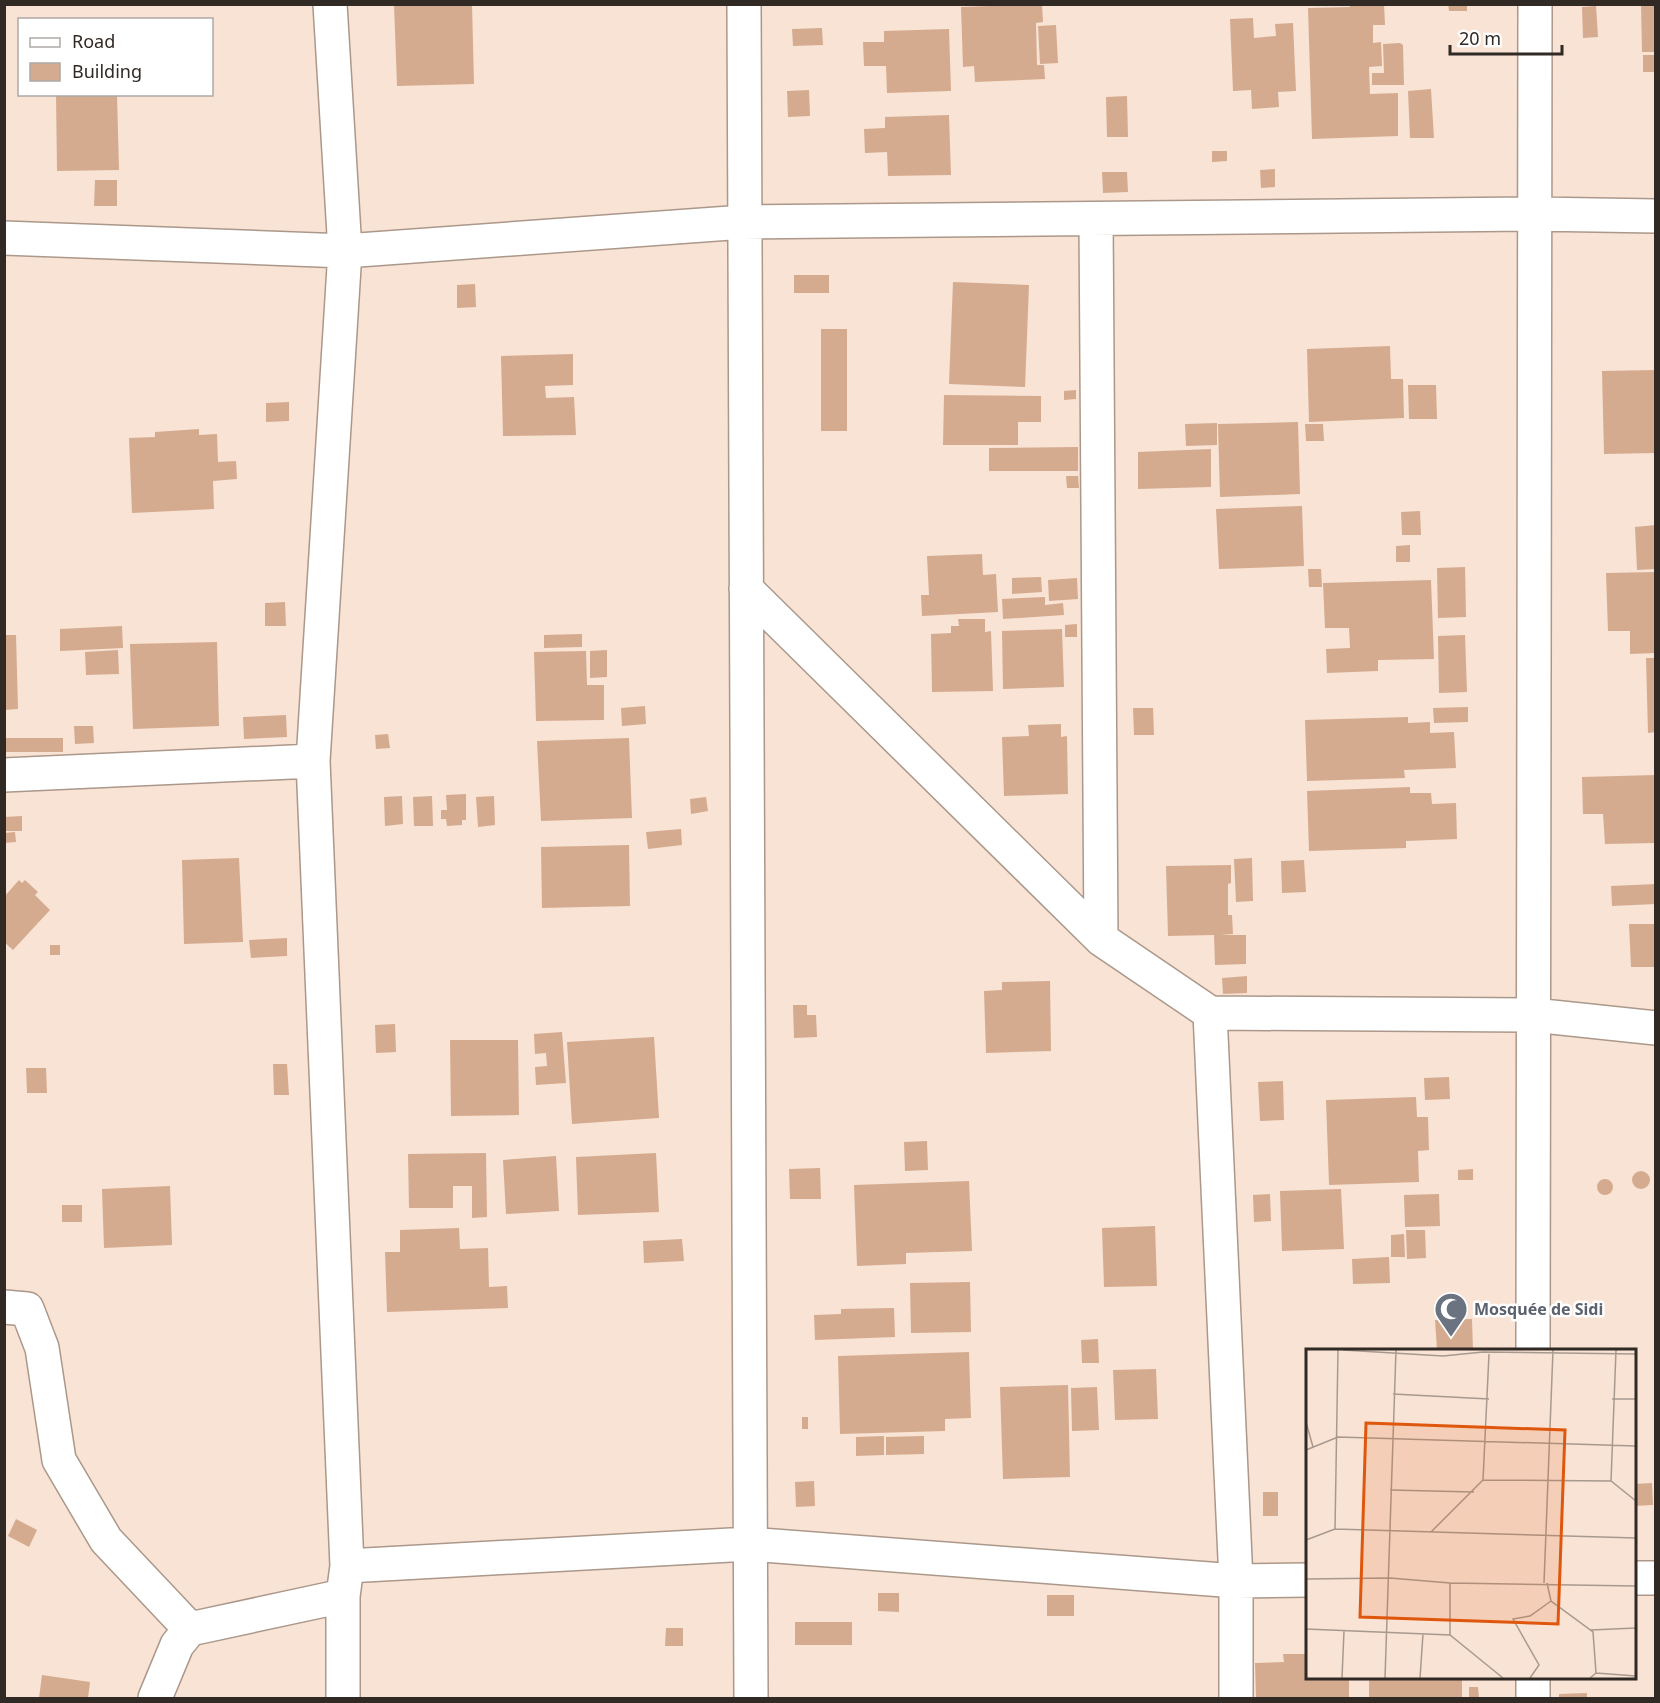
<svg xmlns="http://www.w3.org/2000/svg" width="1660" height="1703" viewBox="0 0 1660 1703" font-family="'Noto Sans',sans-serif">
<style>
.building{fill:#d5ab8f}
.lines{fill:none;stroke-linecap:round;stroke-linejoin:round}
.minor-casing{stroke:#ab988a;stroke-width:36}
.minor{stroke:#fff;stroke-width:33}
.labels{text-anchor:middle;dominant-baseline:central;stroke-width:5;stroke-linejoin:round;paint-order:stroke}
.worship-label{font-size:16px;font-weight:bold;fill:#5b616d;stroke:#fff;text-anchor:start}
.inset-road{fill:none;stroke:#a8998e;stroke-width:1.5}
.view{fill:#df570d;fill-opacity:0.15;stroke:#df570d;stroke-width:3}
.inset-edge{fill:none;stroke:#312924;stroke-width:3}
</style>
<rect width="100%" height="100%" fill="#f8e3d5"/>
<!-- building -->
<path class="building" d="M 394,4 L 472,4 L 474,84 L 397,86 Z
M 1042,4 L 1043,22 L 1036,23 L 1037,65 L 1044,65 L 1045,79 L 975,82 L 974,66 L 963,67 L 961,7 Z
M 1349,4 L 1384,4 L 1385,25 L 1373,25 L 1373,43 L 1381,42 L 1382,66 L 1369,67 L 1370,94 L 1398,93 L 1398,136 L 1312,139 L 1308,8 L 1350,7 Z
M 1448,4 L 1467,4 L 1467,11 L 1449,11 Z
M 1641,4 L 1656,4 L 1656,52 L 1642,52 Z
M 1596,6 L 1598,37 L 1583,38 L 1582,7 Z
M 1253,18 L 1254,38 L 1276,36 L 1275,24 L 1293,23 L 1296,91 L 1278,92 L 1279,107 L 1252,109 L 1251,90 L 1233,91 L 1230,19 Z
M 1056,25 L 1058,63 L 1040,64 L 1038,26 Z
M 822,28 L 823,45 L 793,46 L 792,29 Z
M 949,29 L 951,91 L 887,93 L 886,66 L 864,66 L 863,42 L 884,42 L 884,31 Z
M 1400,43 L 1403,45 L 1404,85 L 1372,85 L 1372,73 L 1384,73 L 1383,44 Z
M 1643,55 L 1656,55 L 1656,72 L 1643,72 Z
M 1431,89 L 1434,138 L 1410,138 L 1408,91 Z
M 809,90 L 810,116 L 788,117 L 787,91 Z
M 56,94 L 117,94 L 119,170 L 57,171 Z
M 1127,96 L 1128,137 L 1107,137 L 1106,97 Z
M 949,115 L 951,175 L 888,176 L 887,152 L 865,153 L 864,129 L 885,128 L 885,117 Z
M 1212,151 L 1227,151 L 1227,161 L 1212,162 Z
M 1275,169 L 1275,187 L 1261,188 L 1260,170 Z
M 1102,172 L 1127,172 L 1128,192 L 1103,193 Z
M 95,180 L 117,180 L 117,206 L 94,206 Z
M 794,275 L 829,275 L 829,293 L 794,293 Z
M 953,282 L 1029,285 L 1025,387 L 949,384 Z
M 475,284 L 476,307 L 457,308 L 457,285 Z
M 821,329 L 847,329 L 847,431 L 821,431 Z
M 1390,346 L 1391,379 L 1403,379 L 1404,418 L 1309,422 L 1307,349 Z
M 573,354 L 573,385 L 545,386 L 546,398 L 574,397 L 576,435 L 503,436 L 501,356 Z
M 1656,370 L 1656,453 L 1604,454 L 1602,371 Z
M 1408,385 L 1436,385 L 1437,419 L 1409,419 Z
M 1076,390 L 1076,399 L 1064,400 L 1064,391 Z
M 944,395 L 1041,396 L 1041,422 L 1018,422 L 1018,445 L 943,445 Z
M 289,402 L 289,421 L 266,422 L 266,403 Z
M 1298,422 L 1300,494 L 1220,497 L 1218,424 Z
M 1217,423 L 1217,445 L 1186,446 L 1185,424 Z
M 1305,424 L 1323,424 L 1324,441 L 1306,441 Z
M 199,429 L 199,435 L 217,434 L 218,462 L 236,461 L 237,479 L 213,481 L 214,509 L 132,513 L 129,438 L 155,437 L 155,432 Z
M 1078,447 L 1078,471 L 989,471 L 989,448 Z
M 1211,449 L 1211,487 L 1138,489 L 1138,452 Z
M 1066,476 L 1078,476 L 1079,488 L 1067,488 Z
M 1302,506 L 1304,566 L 1219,569 L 1216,509 Z
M 1420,511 L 1421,535 L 1402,535 L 1401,512 Z
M 1656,525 L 1656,569 L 1637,570 L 1635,527 Z
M 1410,545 L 1410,562 L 1396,562 L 1396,546 Z
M 982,554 L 983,575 L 996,574 L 998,612 L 922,616 L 921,595 L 929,595 L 927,556 Z
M 1465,567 L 1466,617 L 1438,618 L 1437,568 Z
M 1308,569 L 1321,569 L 1322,587 L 1309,587 Z
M 1656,572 L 1656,653 L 1630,654 L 1630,631 L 1608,631 L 1606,573 Z
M 1041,577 L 1042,592 L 1012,594 L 1012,578 Z
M 1077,578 L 1078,599 L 1049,601 L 1048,580 Z
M 1431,580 L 1434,659 L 1378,660 L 1378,671 L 1327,673 L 1326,649 L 1350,648 L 1349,628 L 1325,628 L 1323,583 Z
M 1045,597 L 1045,605 L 1063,603 L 1064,615 L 1003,619 L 1002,599 Z
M 285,602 L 286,626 L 265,626 L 265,603 Z
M 958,619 L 985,619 L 985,632 L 991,631 L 993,691 L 932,692 L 931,634 L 951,633 L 951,626 L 959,626 Z
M 1077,624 L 1077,637 L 1065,637 L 1065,625 Z
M 122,626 L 123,648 L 60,651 L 60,629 Z
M 1062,629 L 1064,687 L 1003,689 L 1002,631 Z
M 582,634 L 582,647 L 544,648 L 544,635 Z
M 4,635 L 16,635 L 18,709 L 4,710 Z
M 1465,635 L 1467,692 L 1439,693 L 1438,636 Z
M 217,642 L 219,726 L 133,729 L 130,644 Z
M 118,650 L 119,674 L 86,675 L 85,652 Z
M 607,650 L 607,677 L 590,678 L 590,651 Z
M 586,651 L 587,685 L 604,685 L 604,720 L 536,721 L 534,652 Z
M 1646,658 L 1656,658 L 1656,732 L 1648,733 Z
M 645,706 L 646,724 L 622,726 L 621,708 Z
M 1468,707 L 1468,722 L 1434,723 L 1433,708 Z
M 1133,708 L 1153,708 L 1154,735 L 1134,735 Z
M 286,715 L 287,737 L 244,739 L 243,717 Z
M 1408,717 L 1408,723 L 1430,722 L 1430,733 L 1454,732 L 1456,768 L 1404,770 L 1405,778 L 1307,781 L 1305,720 Z
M 1061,724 L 1061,737 L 1067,736 L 1068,794 L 1004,796 L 1002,737 L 1029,736 L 1028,725 Z
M 74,726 L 93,726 L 94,743 L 75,744 Z
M 388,734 L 390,748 L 376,749 L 375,735 Z
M 4,738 L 63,738 L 63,752 L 4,752 Z
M 629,738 L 632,818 L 541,821 L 537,741 Z
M 1656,775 L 1656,843 L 1605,844 L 1603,814 L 1583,814 L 1582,777 Z
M 1410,787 L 1410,793 L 1431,793 L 1432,804 L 1456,803 L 1457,839 L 1406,841 L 1406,848 L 1309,851 L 1307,791 Z
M 466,794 L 466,820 L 462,820 L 462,825 L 447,826 L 446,819 L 441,819 L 441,810 L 447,810 L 446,795 Z
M 402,796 L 403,824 L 385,826 L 384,797 Z
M 432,796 L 433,826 L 414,826 L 413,797 Z
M 494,796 L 495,825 L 478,827 L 476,797 Z
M 706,797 L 708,811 L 691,814 L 690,799 Z
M 22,816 L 22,831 L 4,831 L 4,817 Z
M 681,829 L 682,845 L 648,849 L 646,832 Z
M 15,832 L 16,842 L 4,843 L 4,833 Z
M 629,845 L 630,906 L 542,908 L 541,847 Z
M 239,858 L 243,942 L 184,944 L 182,860 Z
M 1252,858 L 1253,901 L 1236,902 L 1234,859 Z
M 1304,860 L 1306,892 L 1282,893 L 1281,861 Z
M 1231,865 L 1231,883 L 1228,884 L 1228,915 L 1232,915 L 1233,934 L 1220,935 L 1246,935 L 1246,964 L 1215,965 L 1214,935 L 1168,936 L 1166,866 Z
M 19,880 L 22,883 L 25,880 L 38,892 L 35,895 L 50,910 L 13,950 L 4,942 L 4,897 Z
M 1656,884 L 1656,904 L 1612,906 L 1611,886 Z
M 1629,924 L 1656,924 L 1656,967 L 1631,967 Z
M 287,938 L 287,956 L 251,958 L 249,940 Z
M 50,945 L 60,945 L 60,955 L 50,955 Z
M 1247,976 L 1247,993 L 1223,994 L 1222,978 Z
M 1050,981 L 1051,1051 L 986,1053 L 984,991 L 1002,990 L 1002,982 Z
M 793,1005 L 807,1005 L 807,1015 L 816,1015 L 817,1037 L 794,1038 Z
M 395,1024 L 396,1052 L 376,1053 L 375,1025 Z
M 562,1032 L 566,1083 L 536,1085 L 535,1067 L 547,1066 L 546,1053 L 535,1054 L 534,1034 Z
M 654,1037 L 659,1118 L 572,1124 L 567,1042 Z
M 450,1040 L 518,1040 L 519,1115 L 451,1116 Z
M 273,1064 L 287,1064 L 289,1095 L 274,1095 Z
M 26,1068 L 46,1068 L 47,1093 L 27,1093 Z
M 1449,1077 L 1450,1099 L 1425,1100 L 1424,1078 Z
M 1283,1081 L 1284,1120 L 1260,1121 L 1258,1082 Z
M 1416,1097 L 1417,1117 L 1428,1117 L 1429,1150 L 1418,1151 L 1419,1182 L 1329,1185 L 1326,1100 Z
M 927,1141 L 928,1170 L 905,1171 L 904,1142 Z
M 486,1153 L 487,1217 L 472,1218 L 472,1186 L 453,1186 L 453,1208 L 409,1208 L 408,1154 Z
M 656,1153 L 659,1212 L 578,1215 L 576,1157 Z
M 556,1156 L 559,1211 L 506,1214 L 503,1160 Z
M 820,1168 L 821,1199 L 790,1199 L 789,1169 Z
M 1473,1169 L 1473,1180 L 1458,1180 L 1458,1170 Z
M1632 1180a9 9 0 1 1 18 0a9 9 0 1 1-18 0Z
M1597 1187a8 8 0 1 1 16 0a8 8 0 1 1-16 0Z
M 969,1181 L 972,1251 L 906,1253 L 906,1264 L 857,1266 L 854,1185 Z
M 170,1186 L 172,1245 L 104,1248 L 102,1189 Z
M 1341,1189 L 1344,1249 L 1282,1251 L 1280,1191 Z
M 1270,1194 L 1271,1221 L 1254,1222 L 1253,1195 Z
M 1439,1194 L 1440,1226 L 1405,1227 L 1404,1195 Z
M 62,1205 L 82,1205 L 82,1222 L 62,1222 Z
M 1155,1226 L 1157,1286 L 1104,1287 L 1102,1228 Z
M 459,1228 L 460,1249 L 488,1248 L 489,1287 L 507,1286 L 508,1308 L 387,1312 L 385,1252 L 400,1252 L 400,1230 Z
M 1406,1230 L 1425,1230 L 1426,1258 L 1407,1259 Z
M 1404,1234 L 1405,1257 L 1391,1257 L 1391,1235 Z
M 682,1239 L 684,1261 L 644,1263 L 643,1241 Z
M 1389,1257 L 1390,1283 L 1353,1284 L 1352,1259 Z
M 970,1282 L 971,1332 L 911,1333 L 910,1283 Z
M 894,1308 L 895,1337 L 815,1340 L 814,1315 L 841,1314 L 841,1309 Z
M 1472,1319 L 1473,1350 L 1437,1350 L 1435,1320 Z
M 1098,1339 L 1099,1363 L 1082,1363 L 1081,1340 Z
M 969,1352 L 971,1418 L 945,1419 L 945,1431 L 840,1434 L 838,1356 Z
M 1156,1369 L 1158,1419 L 1115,1420 L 1113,1370 Z
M 1068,1385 L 1070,1477 L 1003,1479 L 1000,1387 Z
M 1097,1387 L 1099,1430 L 1072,1431 L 1071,1388 Z
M 802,1417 L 808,1417 L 808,1429 L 802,1429 Z
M 884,1436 L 884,1455 L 856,1456 L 856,1437 Z
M 924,1436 L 924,1454 L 886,1455 L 886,1437 Z
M 814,1481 L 815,1506 L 796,1507 L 795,1482 Z
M 1652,1483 L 1653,1505 L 1634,1506 L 1634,1484 Z
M 1263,1492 L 1278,1492 L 1278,1516 L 1263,1516 Z
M 16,1519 L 37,1530 L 29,1547 L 8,1536 Z
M 878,1593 L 899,1593 L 899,1612 L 878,1611 Z
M 1047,1595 L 1074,1595 L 1074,1616 L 1047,1616 Z
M 795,1622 L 852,1622 L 852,1645 L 795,1645 Z
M 666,1628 L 683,1628 L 683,1646 L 665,1646 Z
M 1283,1654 L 1308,1654 L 1308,1678 L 1349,1678 L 1349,1698 L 1256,1698 L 1255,1663 L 1284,1662 Z
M 42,1675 L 90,1682 L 88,1698 L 39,1698 Z
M 1369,1678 L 1462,1678 L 1462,1698 L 1369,1698 Z
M 1469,1687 L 1478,1687 L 1479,1698 L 1469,1698 Z
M 1587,1693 L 1587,1698 L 1559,1698 L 1559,1694 Z"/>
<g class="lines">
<!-- minor casing -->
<g class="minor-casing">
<path id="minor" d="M 330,4 L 345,251 L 313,761 L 347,1566 L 343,1596 L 343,1698
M 744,4 L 751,1698
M 1096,219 L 1101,939
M 4,238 L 345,251 L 744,222 L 1536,214 L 1656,216
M 746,589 L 1101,939 L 1210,1013 L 1533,1015 L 1656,1028
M 4,775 L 313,761
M 1210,1013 L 1236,1581 L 1236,1698
M 4,1307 L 27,1309 L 42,1348 L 59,1460 L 106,1540 L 190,1629
M 1533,1350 L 1535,4
M 347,1566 L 749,1544 L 1236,1581 L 1308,1580
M 1634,1578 L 1656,1578
M 155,1698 L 177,1645 L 190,1629 L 343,1596
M 1533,1698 L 1533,1678"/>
</g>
<!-- minor -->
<use href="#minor" class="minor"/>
</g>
<!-- icons -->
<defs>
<g id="mosque-pin" transform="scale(1.725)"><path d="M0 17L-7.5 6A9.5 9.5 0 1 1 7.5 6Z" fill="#6b7280" stroke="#fff"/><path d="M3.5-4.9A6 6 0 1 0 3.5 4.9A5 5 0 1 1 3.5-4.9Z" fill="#fff"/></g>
</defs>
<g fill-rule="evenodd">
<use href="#mosque-pin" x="1451" y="1309"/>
</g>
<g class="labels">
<!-- worship labels -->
<g class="worship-label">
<text x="1474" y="1309">Mosquée de Sidi</text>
</g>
</g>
<!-- overview -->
<g transform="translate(1306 1349)">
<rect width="330" height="330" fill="#f8e3d5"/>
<path class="inset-road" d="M 37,1 L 137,7 L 177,3 L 330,5M 87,45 L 183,50M 306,50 L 330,50M 0,73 L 7,98M 0,101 L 32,88 L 330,97M 177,131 L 305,132 L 330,152M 305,132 L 310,1M 84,141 L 168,143M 29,180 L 32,1M 125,183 L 177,131 L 183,5M 0,191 L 29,180 L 330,189M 0,230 L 84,229 L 144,234 L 330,237M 144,234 L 144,286M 238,234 L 247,1M 241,234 L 245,252 L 287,283 L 290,324 L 284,329M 0,280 L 144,286 L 197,329M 285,281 L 330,279M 290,324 L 330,327M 36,329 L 38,282M 79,329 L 90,1M 114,329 L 117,285M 224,329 L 233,316 L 207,270 L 224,267 L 245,252"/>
<path class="view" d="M 60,74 L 259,81 L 252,275 L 54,268 Z"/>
<rect width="330" height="330" class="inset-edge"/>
</g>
<!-- border -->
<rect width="1660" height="1703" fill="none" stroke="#312924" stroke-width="12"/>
<!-- legend -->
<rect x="18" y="18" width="195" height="78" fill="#ffffff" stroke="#ada9a7" stroke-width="1.5"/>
<rect x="30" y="38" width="30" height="9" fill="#ffffff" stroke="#ada9a7" stroke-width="1.5"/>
<text x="72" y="48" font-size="18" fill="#312924">Road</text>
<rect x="30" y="63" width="30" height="18" fill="#d5ab8f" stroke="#ada9a7" stroke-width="1.5"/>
<text x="72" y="78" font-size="18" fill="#312924">Building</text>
<!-- scale -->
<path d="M1450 45v9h112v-9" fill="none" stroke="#312924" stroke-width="3"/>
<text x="1459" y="45" font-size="18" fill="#312924" stroke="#ffffff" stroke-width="4.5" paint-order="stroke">20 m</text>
</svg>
